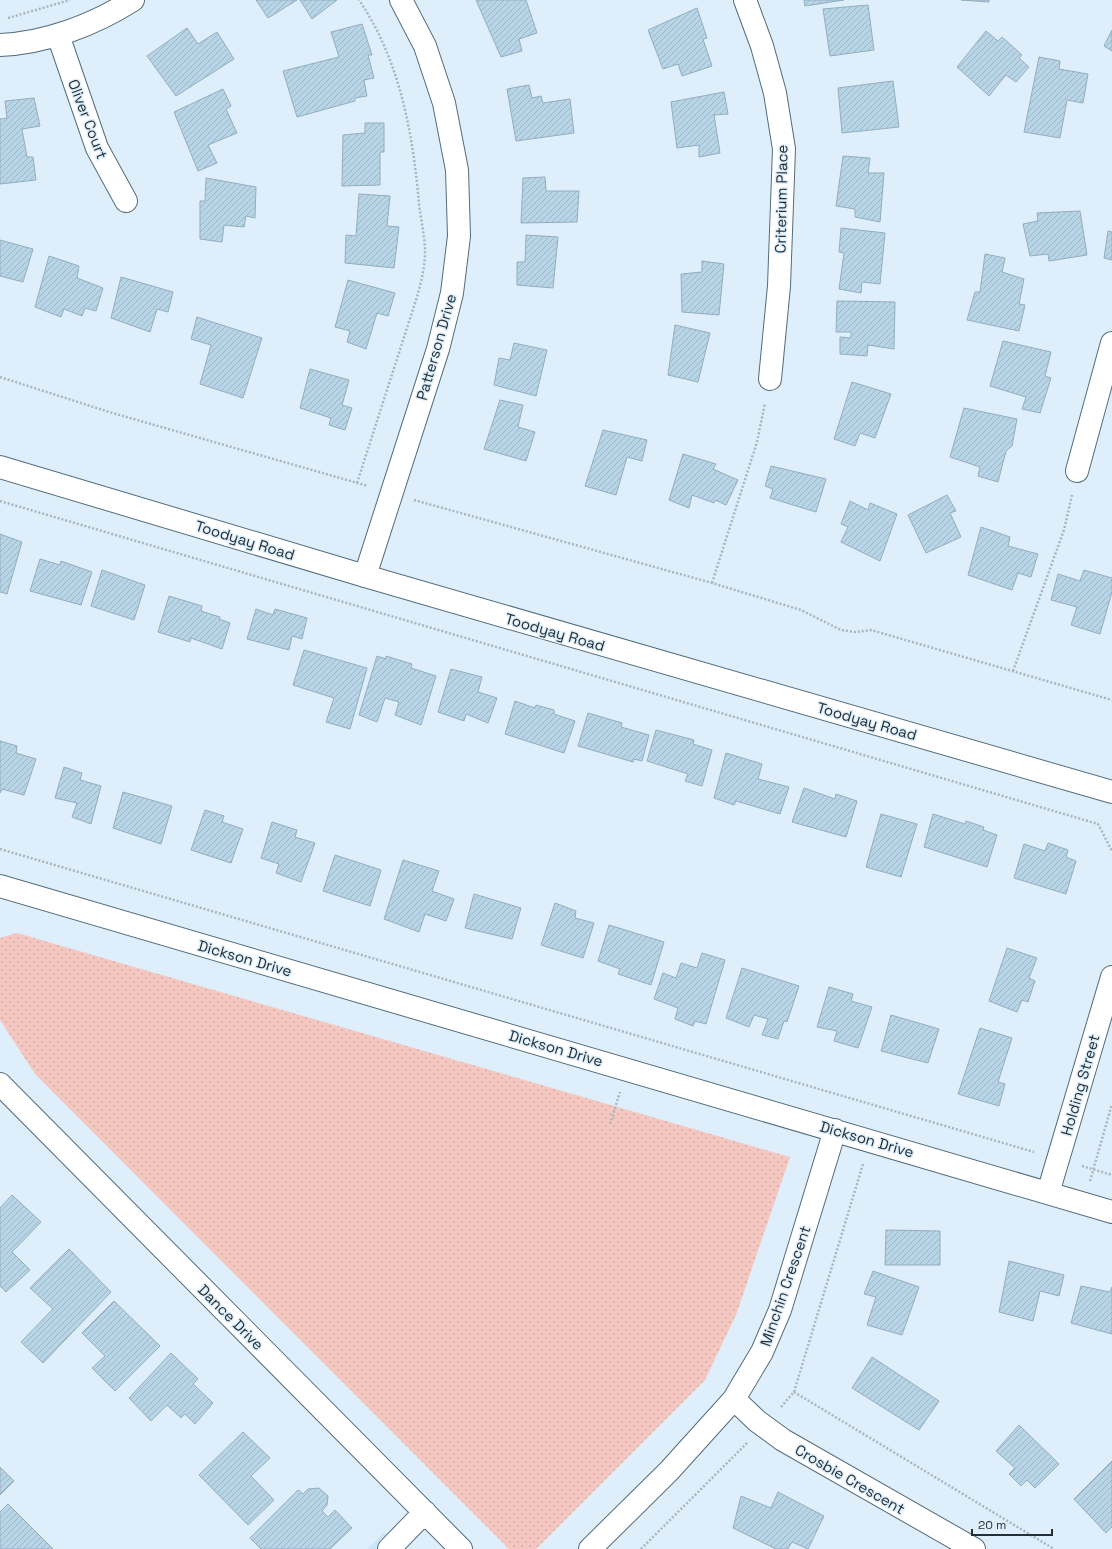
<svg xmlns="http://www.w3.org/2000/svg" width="1112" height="1549" viewBox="0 0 1112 1549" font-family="'Space Grotesk',sans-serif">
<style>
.built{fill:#cae7fa}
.park{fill:url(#park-dots)}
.building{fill:url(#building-hatch);stroke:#92adbf}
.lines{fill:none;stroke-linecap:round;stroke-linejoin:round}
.minor-casing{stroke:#536d7d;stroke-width:24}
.major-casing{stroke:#536d7d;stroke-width:24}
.path{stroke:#a6b5c0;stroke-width:2.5;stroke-dasharray:2 2;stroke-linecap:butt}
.minor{stroke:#fff;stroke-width:22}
.major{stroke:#fff;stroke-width:22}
.labels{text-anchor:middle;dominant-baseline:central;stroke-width:3;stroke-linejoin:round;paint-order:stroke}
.street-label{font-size:15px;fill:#243037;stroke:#deeffb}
</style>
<defs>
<pattern id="park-dots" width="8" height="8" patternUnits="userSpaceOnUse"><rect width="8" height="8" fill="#f5c7c1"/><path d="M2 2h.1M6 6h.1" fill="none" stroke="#d2aba6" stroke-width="1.8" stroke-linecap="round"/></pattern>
<pattern id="building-hatch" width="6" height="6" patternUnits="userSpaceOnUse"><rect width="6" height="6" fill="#b8d5e7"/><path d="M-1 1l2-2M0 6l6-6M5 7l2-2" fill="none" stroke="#9eb7c7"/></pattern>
</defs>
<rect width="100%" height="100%" fill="#deeffb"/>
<!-- built -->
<path class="built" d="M 384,1532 L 402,1549 L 368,1549 Z"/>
<!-- park -->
<path class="park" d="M 17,933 L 790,1157 L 736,1315 L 705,1380 L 536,1549 L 509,1549 L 35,1074 L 0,1020 L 0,938 Z"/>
<!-- building -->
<path class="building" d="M 256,0 L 297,0 L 268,18 Z
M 300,0 L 337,0 L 312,19 Z
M 476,0 L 526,0 L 537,33 L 519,39 L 522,51 L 501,57 Z
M 804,0 L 844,0 L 805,6 Z
M 961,0 L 989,0 L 989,2 Z
M 868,5 L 874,50 L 830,56 L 823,9 Z
M 697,8 L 707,38 L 703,39 L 712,66 L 682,76 L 678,64 L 663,69 L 648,30 Z
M 362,24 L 372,55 L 368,55 L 374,78 L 364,80 L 367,96 L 355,98 L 355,101 L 297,117 L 283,71 L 339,57 L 331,32 Z
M 187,28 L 198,44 L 217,32 L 234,59 L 176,96 L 147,56 Z
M 1112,30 L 1112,51 L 1104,46 Z
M 986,31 L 998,41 L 1002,37 L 1022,55 L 1019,58 L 1029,67 L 1016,82 L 1006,75 L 989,96 L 957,67 Z
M 1039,57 L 1060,61 L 1059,69 L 1088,74 L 1083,103 L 1067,100 L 1060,138 L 1024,132 Z
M 893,81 L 899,127 L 842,133 L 838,88 Z
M 529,85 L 532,98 L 541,96 L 543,103 L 570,99 L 574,133 L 516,141 L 507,89 Z
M 223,89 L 231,106 L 226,109 L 237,133 L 208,145 L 217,163 L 198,171 L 174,112 Z
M 724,92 L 728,114 L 714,115 L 720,153 L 699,157 L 699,145 L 677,148 L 671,102 Z
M 34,98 L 40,126 L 22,129 L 27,157 L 33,157 L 36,180 L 0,184 L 0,119 L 7,118 L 5,101 Z
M 365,123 L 384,123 L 384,152 L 380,152 L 380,185 L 342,186 L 343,135 L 365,133 Z
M 843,156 L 870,158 L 868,173 L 884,173 L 880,222 L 855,217 L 855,209 L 836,206 Z
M 545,177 L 546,191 L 579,191 L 577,222 L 521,223 L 523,178 Z
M 206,178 L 256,187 L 255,218 L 246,216 L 244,227 L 224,225 L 222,242 L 200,239 L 200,201 L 205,201 Z
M 359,194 L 390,196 L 387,226 L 399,227 L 394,268 L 345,263 L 346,235 L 356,236 Z
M 1080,211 L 1087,255 L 1049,261 L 1048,254 L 1030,256 L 1023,224 L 1038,221 L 1037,213 Z
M 841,228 L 885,233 L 880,284 L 862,282 L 861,293 L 839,289 L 844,253 L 839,252 Z
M 1108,231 L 1112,232 L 1112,260 L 1104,258 Z
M 526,235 L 558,237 L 553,288 L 517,285 L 517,262 L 525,262 Z
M 0,240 L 33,249 L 23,282 L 0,276 Z
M 985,254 L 1005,258 L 1002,272 L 1024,279 L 1019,304 L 1025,305 L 1019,331 L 967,320 L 975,292 L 980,292 Z
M 49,256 L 79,266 L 77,278 L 103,288 L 96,311 L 85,308 L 82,316 L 64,309 L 61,317 L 35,307 Z
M 702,261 L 724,264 L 719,315 L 682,312 L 681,274 L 702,272 Z
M 121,277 L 173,292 L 168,312 L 157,309 L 150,332 L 111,318 Z
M 348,280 L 395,293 L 388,316 L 377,313 L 366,349 L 347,342 L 350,331 L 335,327 Z
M 837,301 L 895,302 L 894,349 L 868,345 L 867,356 L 840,354 L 840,337 L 851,338 L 851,332 L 836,332 Z
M 197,317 L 262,338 L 243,398 L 200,384 L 211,345 L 191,339 Z
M 675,325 L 710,333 L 698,382 L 668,375 Z
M 1003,341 L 1051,352 L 1045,376 L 1051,378 L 1040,413 L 1022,409 L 1026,397 L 990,386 Z
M 514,343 L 547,350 L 536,396 L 494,385 L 499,358 L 510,360 Z
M 310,369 L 349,380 L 342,405 L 352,408 L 345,430 L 329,425 L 331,418 L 300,408 Z
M 852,382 L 891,394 L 875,438 L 860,433 L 855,446 L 834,439 Z
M 500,400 L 523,405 L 518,427 L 535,432 L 526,461 L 484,449 Z
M 964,408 L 1017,419 L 1012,446 L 1006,451 L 998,482 L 978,476 L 980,467 L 950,457 Z
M 603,430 L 647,440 L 642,461 L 627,457 L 616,495 L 585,486 Z
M 683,454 L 716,464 L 713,469 L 738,480 L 726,505 L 715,500 L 714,503 L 692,495 L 689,508 L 669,500 Z
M 771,466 L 826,479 L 816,512 L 770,498 L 773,489 L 765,486 Z
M 947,495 L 956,511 L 950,513 L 961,537 L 926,553 L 908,515 Z
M 850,501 L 868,510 L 870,503 L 897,514 L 880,561 L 841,542 L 848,527 L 841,524 Z
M 981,527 L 1010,537 L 1008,546 L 1038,554 L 1031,577 L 1018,573 L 1012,590 L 968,575 Z
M 0,534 L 22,542 L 7,594 L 0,592 Z
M 40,559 L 60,565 L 61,561 L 92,572 L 81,605 L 30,591 Z
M 102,570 L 145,585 L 134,620 L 91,606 Z
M 1084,570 L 1112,578 L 1112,592 L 1100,634 L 1071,625 L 1077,607 L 1051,600 L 1058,574 L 1080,581 Z
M 169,596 L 202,606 L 201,611 L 220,617 L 219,619 L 230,623 L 222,649 L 191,638 L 190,642 L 158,632 Z
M 256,609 L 273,615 L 275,609 L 307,618 L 302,639 L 292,636 L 289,650 L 247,639 Z
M 304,650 L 367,668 L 350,729 L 326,722 L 334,698 L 293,685 Z
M 377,656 L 386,659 L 386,656 L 412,664 L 411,668 L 436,676 L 421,725 L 395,715 L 399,702 L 385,698 L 377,722 L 359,715 Z
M 451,669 L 482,677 L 478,692 L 497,698 L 488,723 L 466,714 L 464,721 L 438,712 Z
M 515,701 L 535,708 L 536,705 L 554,710 L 554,714 L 575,721 L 564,753 L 505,734 Z
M 588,713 L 622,723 L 621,727 L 649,735 L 642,761 L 634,759 L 633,762 L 578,746 Z
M 656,730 L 694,740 L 693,744 L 712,750 L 702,786 L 685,781 L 688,774 L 647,761 Z
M 0,741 L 17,746 L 16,753 L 36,759 L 24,795 L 2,789 L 0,793 Z
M 726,753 L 762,764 L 758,779 L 789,787 L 780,814 L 736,801 L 734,805 L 714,798 Z
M 64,767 L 82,773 L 80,780 L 101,786 L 91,824 L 72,817 L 77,803 L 55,798 Z
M 804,788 L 835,799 L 836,794 L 857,801 L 846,837 L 792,822 Z
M 123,792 L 172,806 L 161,844 L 113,828 Z
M 205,810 L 224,816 L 222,822 L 243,829 L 231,863 L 191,850 Z
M 881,814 L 917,824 L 901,877 L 866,867 Z
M 933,814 L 965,824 L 966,821 L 984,827 L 983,830 L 997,835 L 987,867 L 924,847 Z
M 272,822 L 297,830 L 295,837 L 315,843 L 301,882 L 276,873 L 279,864 L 261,858 Z
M 1048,843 L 1068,850 L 1066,857 L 1076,861 L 1066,894 L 1014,878 L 1024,844 L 1045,851 Z
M 335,855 L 381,870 L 370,906 L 323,891 Z
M 403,860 L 439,871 L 432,891 L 454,899 L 446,921 L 425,914 L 419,932 L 384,919 Z
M 474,894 L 521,908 L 512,939 L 465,928 Z
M 555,903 L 576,911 L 575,918 L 594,923 L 583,958 L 541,945 Z
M 609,925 L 664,942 L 651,985 L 618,974 L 620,969 L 598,961 Z
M 1007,948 L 1037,958 L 1029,978 L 1035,981 L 1028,1002 L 1022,1000 L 1017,1012 L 989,1001 Z
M 702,953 L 725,960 L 706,1024 L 695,1021 L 693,1026 L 675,1019 L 678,1008 L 654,999 L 663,973 L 676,978 L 681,963 L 697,968 Z
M 742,968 L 799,986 L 787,1022 L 784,1021 L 778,1039 L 762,1035 L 768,1019 L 754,1015 L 749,1027 L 726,1018 Z
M 829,987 L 853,994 L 851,1001 L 872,1007 L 858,1048 L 834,1041 L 837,1031 L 817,1027 Z
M 891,1015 L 939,1029 L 928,1063 L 881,1051 Z
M 980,1028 L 1012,1038 L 998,1082 L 1005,1084 L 999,1106 L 958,1094 Z
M 12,1195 L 41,1222 L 12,1252 L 30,1270 L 6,1292 L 0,1286 L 0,1208 Z
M 886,1230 L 940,1231 L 940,1265 L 885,1265 Z
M 69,1249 L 111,1292 L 43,1363 L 21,1342 L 53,1309 L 30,1288 Z
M 1009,1261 L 1064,1275 L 1059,1296 L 1040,1291 L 1033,1321 L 999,1312 Z
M 873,1271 L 919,1287 L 902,1335 L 867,1325 L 876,1297 L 864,1294 Z
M 1081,1286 L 1110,1292 L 1112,1287 L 1112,1334 L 1071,1323 Z
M 114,1301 L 160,1346 L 115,1391 L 92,1368 L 105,1356 L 82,1333 Z
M 171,1353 L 198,1379 L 193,1384 L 213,1403 L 195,1424 L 185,1414 L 181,1418 L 167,1405 L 151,1421 L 129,1398 Z
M 872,1357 L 939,1401 L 919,1430 L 852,1388 Z
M 1019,1425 L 1059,1464 L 1035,1488 L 1027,1480 L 1021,1486 L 1009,1474 L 1015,1468 L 996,1451 Z
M 243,1432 L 270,1458 L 251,1476 L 274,1500 L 248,1525 L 199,1475 Z
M 1112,1461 L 1112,1527 L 1106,1533 L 1074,1499 Z
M 0,1467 L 14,1481 L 0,1495 Z
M 319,1488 L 328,1496 L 327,1505 L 322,1511 L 328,1517 L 335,1510 L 352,1528 L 330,1549 L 261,1549 L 250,1538 L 298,1490 L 303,1494 L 308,1489 Z
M 778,1492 L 824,1516 L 808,1549 L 792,1542 L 788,1549 L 776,1549 L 733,1528 L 741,1496 L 771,1508 Z
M 8,1504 L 53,1549 L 0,1549 L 0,1512 Z"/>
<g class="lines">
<!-- minor casing -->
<g class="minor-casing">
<path id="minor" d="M 745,0 L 762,46 L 775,93 L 784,149 L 779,286 L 770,379
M 58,35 L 97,148 L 126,201
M 0,45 C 46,43 94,25 133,0
M 1077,471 L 1112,343
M 365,576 L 438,349 L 452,293 L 459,236 L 457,170 L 444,103 L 425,46 L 401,0
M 0,886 L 1112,1212
M 0,1084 L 461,1549
M 1048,1193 L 1112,977
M 734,1399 L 757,1421 L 783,1440 L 974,1549
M 389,1549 L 425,1512
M 590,1549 L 669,1471 L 734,1399 L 762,1352 L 780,1310 L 835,1130"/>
</g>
<!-- major casing -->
<g class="major-casing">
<path id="major" d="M 0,467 L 365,576 L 1112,792"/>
</g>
<!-- path -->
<path class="path" d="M 8,18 L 70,0
M 0,377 L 109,412 L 368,486
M 357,483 L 417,297 C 421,282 425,268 425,252 C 425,237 421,220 419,204 C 413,134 400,60 359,0
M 414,500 L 712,583 L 801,610 L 841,630 L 855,632 L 871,630 L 1112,700
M 0,501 L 1098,824 L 1112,851
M 712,583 L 757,442 L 765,403
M 1013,671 L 1064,530 L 1072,495
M 0,849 L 1034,1152
M 610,1124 L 620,1092
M 1082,1166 L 1112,1175
M 1090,1181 L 1112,1104
M 794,1392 L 1054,1549
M 781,1407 L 794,1392 L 863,1164
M 641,1549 L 747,1443"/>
<!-- minor -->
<use href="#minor" class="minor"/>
<!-- major -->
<use href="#major" class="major"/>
</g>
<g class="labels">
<!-- street labels -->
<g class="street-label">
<text transform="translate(88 119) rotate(69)">Oliver Court</text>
<text transform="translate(781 199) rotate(-89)">Criterium Place</text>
<text transform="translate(436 347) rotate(-74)">Patterson Drive</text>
<text transform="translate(245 540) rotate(17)">Toodyay Road</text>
<text transform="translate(555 632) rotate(16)">Toodyay Road</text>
<text transform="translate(867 721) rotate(16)">Toodyay Road</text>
<text transform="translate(245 958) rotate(16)">Dickson Drive</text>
<text transform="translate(556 1048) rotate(16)">Dickson Drive</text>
<text transform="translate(1080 1085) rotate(-74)">Holding Street</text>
<text transform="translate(867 1139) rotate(16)">Dickson Drive</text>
<text transform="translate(785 1286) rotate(-71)">Minchin Crescent</text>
<text transform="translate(231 1317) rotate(45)">Dance Drive</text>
<text transform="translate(850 1479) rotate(30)">Crosbie Crescent</text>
</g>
</g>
<!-- scale -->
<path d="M972 1529v6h80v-6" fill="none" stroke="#243037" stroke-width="2"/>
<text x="978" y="1529" font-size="12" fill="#243037" stroke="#deeffb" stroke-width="3" paint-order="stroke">20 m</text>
</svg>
